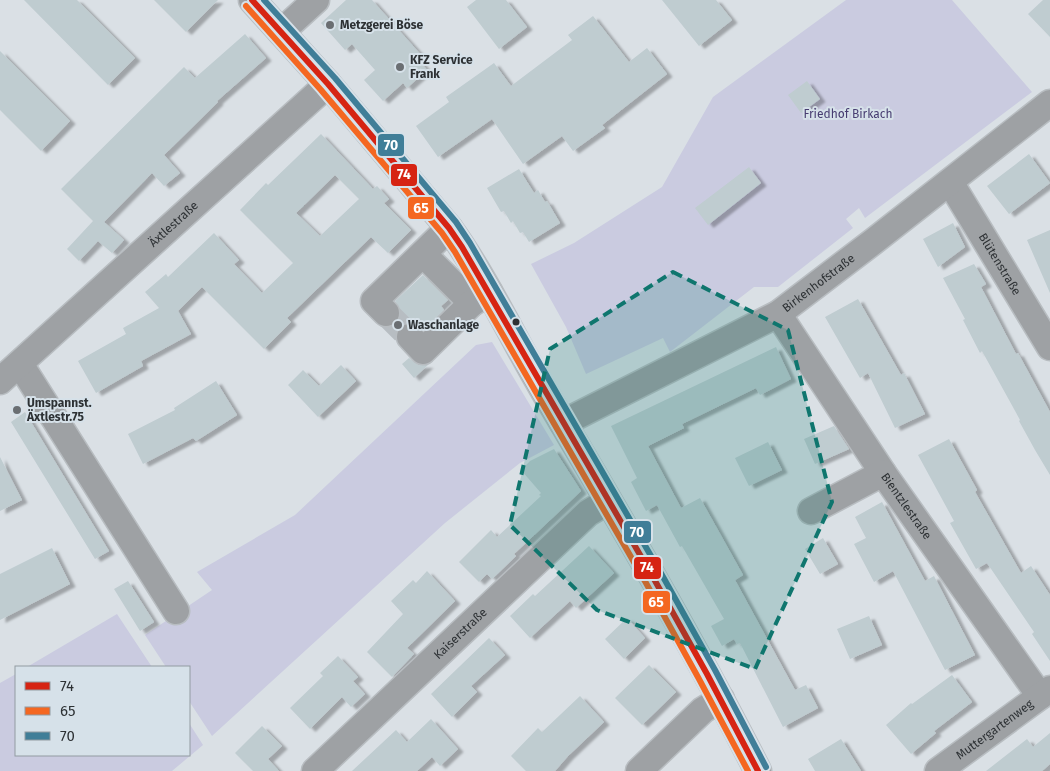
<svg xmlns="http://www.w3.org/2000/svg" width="1050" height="771" viewBox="0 0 1050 771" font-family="'Fira Sans',sans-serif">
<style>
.green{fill:#cacbe0}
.building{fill:#bfccd0;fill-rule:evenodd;filter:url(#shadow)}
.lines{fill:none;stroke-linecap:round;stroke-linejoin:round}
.minor-tunnel{stroke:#b7bdc2;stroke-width:26;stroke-dasharray:26 13;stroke-linecap:butt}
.minor-casing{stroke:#b8bdc1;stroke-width:29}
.minor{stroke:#9ea1a4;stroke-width:26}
.bus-1-casing{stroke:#d6e1e9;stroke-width:10}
.bus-2-casing{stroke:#d6e1e9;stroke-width:10}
.bus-3-casing{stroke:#d6e1e9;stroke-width:10}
.bus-1{stroke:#d62413;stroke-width:6}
.bus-2{stroke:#f46721;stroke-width:6}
.bus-3{stroke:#407e98;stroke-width:6}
.marked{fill:#0f766e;fill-opacity:0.2;stroke:#0f766e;stroke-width:4;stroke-dasharray:10 6;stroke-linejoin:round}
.poi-dot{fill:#6a6e72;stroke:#d6e1e9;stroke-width:2}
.bus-dot{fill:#2d3134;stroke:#d6e1e9;stroke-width:2}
.labels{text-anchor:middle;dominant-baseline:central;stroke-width:4;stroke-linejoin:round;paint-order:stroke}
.poi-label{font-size:12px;font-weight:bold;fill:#2d3134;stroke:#d6e1e9;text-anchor:start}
.park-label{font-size:12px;fill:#473d71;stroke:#d6e1e9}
.street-label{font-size:12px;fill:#2d3134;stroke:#d6e1e9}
.line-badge{stroke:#d6e1e9;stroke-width:2}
.badge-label{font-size:14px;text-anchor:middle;font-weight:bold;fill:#fff}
</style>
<defs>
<filter id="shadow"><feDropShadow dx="5.5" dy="3" stdDeviation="1" flood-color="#0004"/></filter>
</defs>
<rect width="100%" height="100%" fill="#dae0e5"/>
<!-- green -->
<path class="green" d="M 846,0 L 952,0 L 1032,92 L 865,218 L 859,208 L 846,219 L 853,228 L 778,287 L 754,287 L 670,352 L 663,338 L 586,374 L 566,327 L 531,264 L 574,243 L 662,187 L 713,97 Z
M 492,342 L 554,445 L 520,463 L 445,523 L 212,736 L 189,701 L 189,667 L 166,667 L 145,635 L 212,590 L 197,572 L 295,515 L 476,345 Z
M 117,614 L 152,667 L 27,667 Z
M 16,674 L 16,755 L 189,755 L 189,723 L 203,745 L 172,771 L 0,771 L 0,683 Z"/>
<!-- building -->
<path class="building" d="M 24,0 L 77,0 L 135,58 L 108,85 Z
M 154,0 L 218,0 L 186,32 Z
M 346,0 L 372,0 L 422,56 L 418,59 L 427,70 L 407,88 L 403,83 L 383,101 L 364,80 L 375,70 L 352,44 L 345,50 L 321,23 Z
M 476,0 L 506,0 L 527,27 L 499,49 L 467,7 Z
M 662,0 L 716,0 L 732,20 L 699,46 Z
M 1043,0 L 1050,0 L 1050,37 L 1028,14 Z
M 593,16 L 629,62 L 647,48 L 667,74 L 602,125 L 605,128 L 573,151 L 562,136 L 523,164 L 492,119 L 438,157 L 416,126 L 449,102 L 446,97 L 494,63 L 511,86 L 572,40 L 568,35 Z
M 245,34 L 266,58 L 217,101 L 218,102 L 164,155 L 180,173 L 164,186 L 152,173 L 104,222 L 124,240 L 112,253 L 98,241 L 79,261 L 67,249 L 93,221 L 61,189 L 184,67 L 195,78 Z
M 0,51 L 70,121 L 41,151 L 0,110 Z
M 807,81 L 820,99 L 801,113 L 788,95 Z
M 321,134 L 373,189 L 377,186 L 389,199 L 384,203 L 411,230 L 388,253 L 371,237 L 287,318 L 291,322 L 264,349 L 202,287 L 178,311 L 191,334 L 141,361 L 143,366 L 96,393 L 78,361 L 126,334 L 123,328 L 159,308 L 145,292 L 166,274 L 168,277 L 214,233 L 239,260 L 234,264 L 262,293 L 293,263 L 240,210 L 266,183 L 268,185 ZM 335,175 L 359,199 L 320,236 L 296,213 Z
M 1029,154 L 1050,183 L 1009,214 L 987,186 Z
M 749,167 L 761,183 L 708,225 L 695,208 Z
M 519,169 L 534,193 L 538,190 L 545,202 L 547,201 L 560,223 L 529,242 L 523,232 L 520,233 L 513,221 L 511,223 L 504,211 L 501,212 L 487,188 Z
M 953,223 L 965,247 L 938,267 L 923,239 Z
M 1050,230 L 1050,293 L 1027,240 Z
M 974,264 L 986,284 L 981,287 L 1016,354 L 1018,353 L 1050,412 L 1050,475 L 1035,450 L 1019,421 L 1020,420 L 982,351 L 980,353 L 963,320 L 965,319 L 943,278 Z
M 423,275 L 448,300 L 441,306 L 444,310 L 424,330 L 415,323 L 407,322 L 399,326 L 396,333 L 390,327 L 397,323 L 401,316 L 400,309 L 395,301 Z
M 858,299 L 901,375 L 904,373 L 925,414 L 895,428 L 868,373 L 860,378 L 825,317 Z
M 776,347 L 791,379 L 760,395 L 756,388 L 682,424 L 684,428 L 648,446 L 681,508 L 700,498 L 743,575 L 735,580 L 795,690 L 806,685 L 818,708 L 783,727 L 740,643 L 737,644 L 734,639 L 722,646 L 711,626 L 724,619 L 682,546 L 680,547 L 657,505 L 646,511 L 631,482 L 637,478 L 611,426 Z
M 409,358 L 418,365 L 428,365 L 414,378 L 402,364 Z
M 341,365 L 356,381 L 318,417 L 288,385 L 303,370 L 319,386 Z
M 216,381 L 237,415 L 196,441 L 193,438 L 143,464 L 128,434 L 175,410 L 174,408 Z
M 25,412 L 109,551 L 95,559 L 11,422 Z
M 834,426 L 849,449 L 815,464 L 804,439 Z
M 949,439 L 977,490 L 975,492 L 1021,573 L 1031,566 L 1050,595 L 1050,661 L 1032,634 L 1034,632 L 987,563 L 976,569 L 950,523 L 954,521 L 918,455 Z
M 768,442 L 782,470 L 749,486 L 735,458 Z
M 554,449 L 581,491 L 514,554 L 516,556 L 492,579 L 487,574 L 479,582 L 459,562 L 491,530 L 497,537 L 541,496 L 539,495 L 541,493 L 521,470 L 530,461 Z
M 0,457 L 22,500 L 0,511 Z
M 882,502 L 925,581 L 934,576 L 975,655 L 945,670 L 893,571 L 874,582 L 854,544 L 866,538 L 855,517 Z
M 823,538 L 838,564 L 820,574 L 805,549 Z
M 589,546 L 614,573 L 576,608 L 570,601 L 530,638 L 510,616 L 533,594 L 535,596 Z
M 52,548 L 70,584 L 0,620 L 0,574 Z
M 427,571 L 455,601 L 407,648 L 414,654 L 392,677 L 367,652 L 403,614 L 391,601 L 413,580 L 416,583 Z
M 128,581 L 154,622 L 140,631 L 114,589 Z
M 869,616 L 882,645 L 850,659 L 837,629 Z
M 627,618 L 645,638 L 624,659 L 605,639 Z
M 489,638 L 505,655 L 471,686 L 477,692 L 452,717 L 431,694 Z
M 338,656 L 358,677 L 353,681 L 365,694 L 351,707 L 342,697 L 310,729 L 290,708 L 323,676 L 320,673 Z
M 649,665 L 676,692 L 642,725 L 615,698 Z
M 952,675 L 972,702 L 934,731 L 936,733 L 911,754 L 886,725 L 911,703 L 912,704 Z
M 580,696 L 604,722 L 568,756 L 555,771 L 526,771 L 511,756 L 538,728 L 542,732 Z
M 431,719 L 458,749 L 440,766 L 432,757 L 417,771 L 352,771 L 396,730 L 407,742 Z
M 262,726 L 282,746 L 268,759 L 279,771 L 253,771 L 235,753 Z
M 1050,733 L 1050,764 L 1042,771 L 986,771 L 1027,739 L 1033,747 Z
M 841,739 L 861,771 L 815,771 L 808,759 Z"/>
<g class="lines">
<!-- minor-tunnel -->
<path class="minor-tunnel" d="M 386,313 L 410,337"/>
<!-- minor casing -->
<g class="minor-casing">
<g id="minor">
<path d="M 252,0 L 328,84 L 449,228 C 486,279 512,337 544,391 C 618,516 692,641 758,771"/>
<path d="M 281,32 L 316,0"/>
<path id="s1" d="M 950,182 L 1050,347"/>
<path d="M 423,254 L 472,303"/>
<path d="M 386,313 L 374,301 L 449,228"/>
<path id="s2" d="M 778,314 L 883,473 L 1040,696"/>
<path d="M 410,337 L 423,351 L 472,303 L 489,292"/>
<path d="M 20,364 L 176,611"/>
<path id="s3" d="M 0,381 L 328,84"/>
<path id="s4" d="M 563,423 L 778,314 L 874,241 L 1050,103"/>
<path d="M 811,511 L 883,473"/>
<path id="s5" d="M 315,771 L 588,513 L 608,501"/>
<path d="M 639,771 L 703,710 L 721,699"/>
<path id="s6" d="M 938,771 L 1050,689"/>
</g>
</g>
<!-- minor -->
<use href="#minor" class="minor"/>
<!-- bus-1 casing -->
<g class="bus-1-casing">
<path id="bus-1" d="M 252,0 L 328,84 L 449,228 L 462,247 L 654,579 L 707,674 L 758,771"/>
</g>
<!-- bus-2 casing -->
<g class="bus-2-casing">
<path id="bus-2" d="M 246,6 L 321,90 L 442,233 L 455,252 L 646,583 L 699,679 L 748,771"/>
</g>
<!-- bus-3 casing -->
<g class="bus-3-casing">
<path id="bus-3" d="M 264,0 L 335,78 L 456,222 L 470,243 L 662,575 L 715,670 L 766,767"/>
</g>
<!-- bus-1 -->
<use href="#bus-1" class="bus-1"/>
<!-- bus-2 -->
<use href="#bus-2" class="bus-2"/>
<!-- bus-3 -->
<use href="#bus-3" class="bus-3"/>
</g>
<!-- marked area -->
<path class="marked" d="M 673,272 L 788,330 L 832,502 L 755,669 L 597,610 L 510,525 L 550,349 Z"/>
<!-- markers -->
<g class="poi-dot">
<circle cx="330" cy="25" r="5"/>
<circle cx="400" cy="67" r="5"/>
<circle cx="398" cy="325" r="5"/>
<circle cx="17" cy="410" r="5"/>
</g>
<circle class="bus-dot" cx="516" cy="322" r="4.5"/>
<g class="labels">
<!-- poi labels -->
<g class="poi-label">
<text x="340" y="25">Metzgerei Böse</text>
<text x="410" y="60">KFZ Service<tspan x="410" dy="14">Frank</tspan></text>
<text x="408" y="325">Waschanlage</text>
<text x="27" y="403">Umspannst.<tspan x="27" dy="14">Äxtlestr.75</tspan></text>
</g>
<!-- park labels -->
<g class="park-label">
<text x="848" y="114">Friedhof Birkach</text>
</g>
<!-- street labels -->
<g class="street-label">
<text stroke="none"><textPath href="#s3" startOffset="234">Äxtlestraße</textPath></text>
<text stroke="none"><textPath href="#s1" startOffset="96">Blütenstraße</textPath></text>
<text stroke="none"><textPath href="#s4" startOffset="292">Birkenhofstraße</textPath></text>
<text stroke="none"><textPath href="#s2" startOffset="231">Bientzlestraße</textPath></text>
<text stroke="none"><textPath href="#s5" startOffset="200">Kaiserstraße</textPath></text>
<text stroke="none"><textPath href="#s6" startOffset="70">Muttergartenweg</textPath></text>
</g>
</g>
<g class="line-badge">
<rect x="377" y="133" width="28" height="24" rx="5" fill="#407e98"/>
<rect x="390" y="163" width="28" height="24" rx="5" fill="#d62413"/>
<rect x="407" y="196" width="28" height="24" rx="5" fill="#f46721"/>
<rect x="623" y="520" width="29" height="24" rx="5" fill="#407e98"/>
<rect x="633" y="556" width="29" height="24" rx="5" fill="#d62413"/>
<rect x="642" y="590" width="29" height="24" rx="5" fill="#f46721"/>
</g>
<g class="badge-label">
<text x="391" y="150">70</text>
<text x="404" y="179">74</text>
<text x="421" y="213">65</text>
<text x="637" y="537">70</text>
<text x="647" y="572">74</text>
<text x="656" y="607">65</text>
</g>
<!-- legend -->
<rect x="15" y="666" width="175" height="90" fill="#d6e1e9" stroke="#929ba1"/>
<rect x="25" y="682" width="25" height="8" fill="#d62413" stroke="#929ba1"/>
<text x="60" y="691" font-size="15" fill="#2d3134">74</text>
<rect x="25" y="707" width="25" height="8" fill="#f46721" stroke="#929ba1"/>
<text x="60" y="716" font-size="15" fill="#2d3134">65</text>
<rect x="25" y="732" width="25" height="8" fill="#407e98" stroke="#929ba1"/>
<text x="60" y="741" font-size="15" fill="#2d3134">70</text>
</svg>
